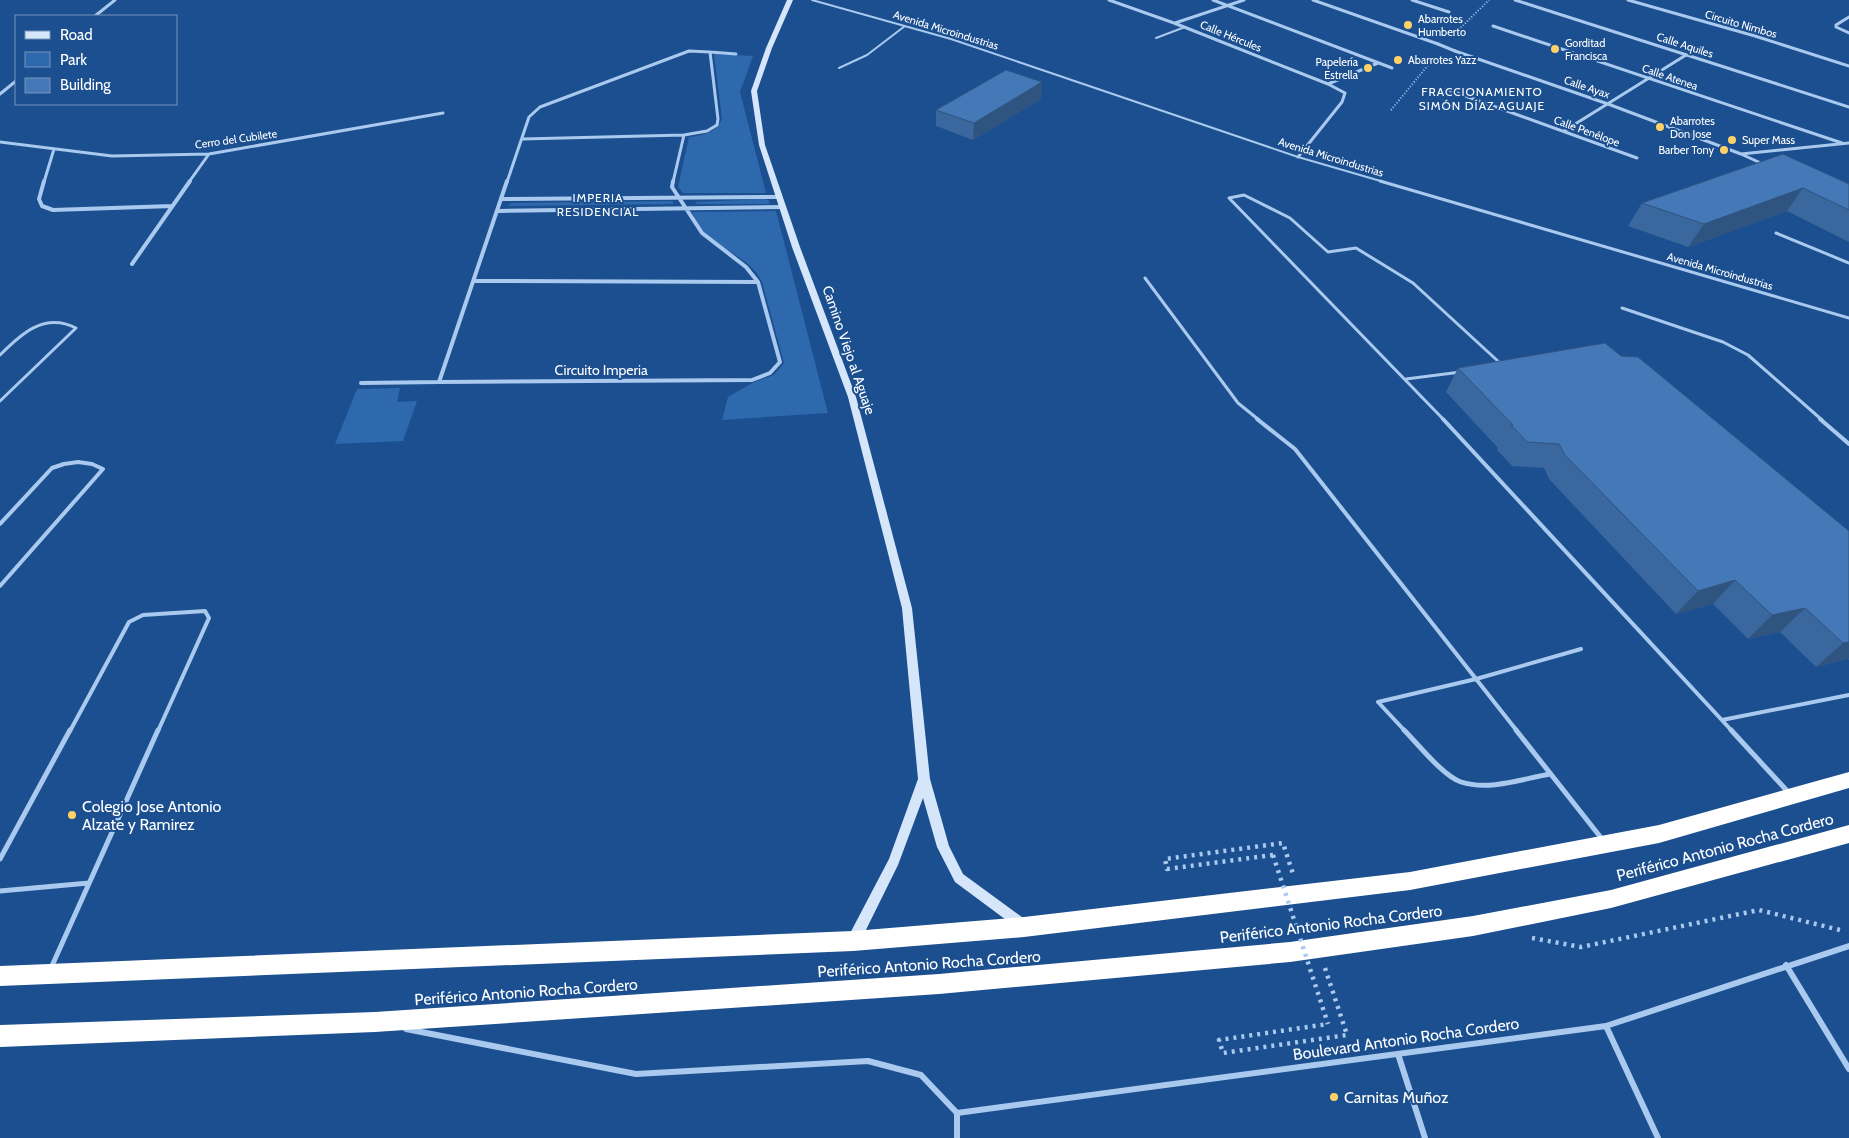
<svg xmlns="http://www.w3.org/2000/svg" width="1849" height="1138" viewBox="0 0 1849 1138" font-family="Cabin,sans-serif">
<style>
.green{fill:#2e69ad}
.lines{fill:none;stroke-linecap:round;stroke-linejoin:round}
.path-far1{stroke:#a9c9ee;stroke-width:2;stroke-dasharray:1 2;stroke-linecap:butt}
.path{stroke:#a9c9ee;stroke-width:4.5;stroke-dasharray:3 5;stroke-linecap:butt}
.lane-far3{stroke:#a9c9ee;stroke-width:2}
.lane-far2{stroke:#a9c9ee;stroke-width:3}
.lane-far1{stroke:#a9c9ee;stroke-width:4}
.lane{stroke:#a9c9ee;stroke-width:5}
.street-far2{stroke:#a9c9ee;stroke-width:3}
.street-far1{stroke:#a9c9ee;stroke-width:4}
.street{stroke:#a9c9ee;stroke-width:6}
.secondary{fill:#d6e6fa;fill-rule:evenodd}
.highway{fill:#fff;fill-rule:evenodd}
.path-bridge{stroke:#a9c9ee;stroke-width:4.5;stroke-dasharray:3 5;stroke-linecap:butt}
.street-bridge{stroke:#a9c9ee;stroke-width:3}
.wall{fill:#3a679d}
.shaded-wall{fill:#305480}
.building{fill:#4478b7;stroke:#305480}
.poi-dot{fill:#ffd166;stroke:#1b4f8f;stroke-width:2}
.labels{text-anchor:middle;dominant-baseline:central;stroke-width:4;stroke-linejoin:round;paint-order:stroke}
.far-poi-label{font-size:11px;fill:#fff;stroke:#1b4f8f;text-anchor:start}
.far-street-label{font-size:11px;fill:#fff;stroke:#1b4f8f}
.far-neighbourhood-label{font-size:12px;letter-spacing:1px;fill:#fff;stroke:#1b4f8f}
.street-label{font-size:14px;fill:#fff;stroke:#1b4f8f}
.near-poi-label{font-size:16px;fill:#fff;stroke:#1b4f8f;text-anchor:start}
.near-street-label{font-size:16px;fill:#fff;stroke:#1b4f8f}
</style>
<rect width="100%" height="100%" fill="#1b4f8f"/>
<!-- green -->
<path class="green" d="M 714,54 L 753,56 L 740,92 L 766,193 L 683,193 L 678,187 L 689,137 C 702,136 717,132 722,119 Z
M 764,199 L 769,200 L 770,204 L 697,204 L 695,202 Z
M 669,201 L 673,201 L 673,204 L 507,206 L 512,203 Z
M 776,211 L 828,413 L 722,420 L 728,397 L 754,382 L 774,375 L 784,363 L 762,282 C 748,253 714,250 698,226 C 696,222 694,216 692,212 Z
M 400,388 L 397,402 L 417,401 L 403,441 L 335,444 L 357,389 Z"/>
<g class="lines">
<!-- path-far1 -->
<path class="path-far1" d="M 1452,36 L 1489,0
M 1391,110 L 1434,58"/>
<!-- path -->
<path class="path" d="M 1273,855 L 1167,869 L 1165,859 L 1283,843 L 1293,874
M 1532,938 L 1581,947 L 1759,910 L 1844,931
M 1325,968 L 1347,1035 L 1223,1053 L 1219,1040 L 1328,1024"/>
<!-- lane-far3 -->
<path class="lane-far3" d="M 812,0 L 951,39 L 1298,157 L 1384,182
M 1156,38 L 1185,27
M 839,68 L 867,55 L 905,26"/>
<!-- lane-far2 -->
<path class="lane-far2" d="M 1380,181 L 1849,318
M 1776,233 L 1849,263
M 1145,278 L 1238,403 L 1259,420
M 1622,308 L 1723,342 L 1748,355 L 1822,420
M 0,355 C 21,334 44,312 76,328 L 0,401
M 1406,379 L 1461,372
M 1444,420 L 1229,198 L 1244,195 L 1290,218 L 1328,252 L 1356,248 L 1413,283 L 1500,363"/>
<!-- lane-far1 -->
<path class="lane-far1" d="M 1257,419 L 1295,449 L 1517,731
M 1443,419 L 1732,731
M 1820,419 L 1849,444
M 0,524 L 52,468 L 64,464 L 78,462 L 92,464 L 103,469 L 0,586
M 1722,720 L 1849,695
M 70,731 L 129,622 L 143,615 L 205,611 L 209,618 L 158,731
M 1405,731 L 1378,702 L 1476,679 L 1581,649"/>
<!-- lane -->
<path class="lane" d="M 1404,730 C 1418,744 1443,776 1461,782 C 1489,791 1522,779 1550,774
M 1516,730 L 1602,839
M 1731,730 L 1789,793
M 0,859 L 70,730
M 0,891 L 89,883
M 51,968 L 158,730"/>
<!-- street-far2 -->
<path class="street-far2" d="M 1109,0 L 1174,23 L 1328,84 L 1345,93 L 1342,102 L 1298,157
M 1213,0 L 1392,68
M 1313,0 L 1438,44
M 1412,0 L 1449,12
M 1515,0 L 1849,107
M 1628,0 L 1755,36 L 1849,66
M 95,16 L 115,0
M 1849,17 L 1836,25 L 1836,27 L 1849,33
M 1175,23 L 1244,0
M 1493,26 L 1842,143
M 1455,51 L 1608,104 L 1741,154 L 1765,165
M 710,52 L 736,54
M 1328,84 L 1378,63
M 1446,89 L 1637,158
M 0,94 L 16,81
M 1564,131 L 1686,55
M 522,139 L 684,135
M 0,142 L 112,156 L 209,154 L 443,113
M 1741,154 L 1849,143
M 44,182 L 54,149
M 189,182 L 209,154
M 507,182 L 529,117 L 540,107 L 689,51 L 710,52
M 673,182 L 684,135 L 707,131 L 717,125 L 718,119 L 710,52"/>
<!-- street-far1 -->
<path class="street-far1" d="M 44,181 L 39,199 L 42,206 L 53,210 L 172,206
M 507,181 L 439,382 L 752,380 L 770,373 L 780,362 L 758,282 L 746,267 L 702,233 L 672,187 L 673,181
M 502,199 L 779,197
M 498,211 L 782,207
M 132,264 L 190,181
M 475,281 L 758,282
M 361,383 L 439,382"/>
<!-- street -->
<path class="street" d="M 1786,965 L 1849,1069
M 1606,1026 L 1658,1138
M 406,1029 L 636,1074 L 868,1061 L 921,1075 L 957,1113
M 1398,1054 L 1425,1138
M 957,1113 L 1606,1026 L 1849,946
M 957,1113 L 957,1138"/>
<!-- secondary -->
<path class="secondary" d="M 787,0 L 793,0 L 772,48 L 757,91 L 765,145 L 800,247 L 856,397 L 912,608 L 930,779 L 949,846 L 963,874 L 1026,920 L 1028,925 L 1026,930 L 1021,931 L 955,882 L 937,847 L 923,798 L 898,865 L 858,946 L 853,948 L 848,946 L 846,941 L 889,859 L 918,779 L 902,608 L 848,397 L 792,247 L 759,145 L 751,91 L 766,48 Z"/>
<!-- highway -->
<path class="highway" d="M 1849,772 L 1849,788 L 1659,843 L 1410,890 L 1024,937 L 853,951 L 0,986 L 0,966 L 853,931 L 1024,917 L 1410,872 L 1659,825 Z
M 1849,825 L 1849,843 L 1611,908 L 1473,936 L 1290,962 L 939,994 L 375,1032 L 0,1047 L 0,1025 L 375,1012 L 939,974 L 1290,942 L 1473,916 L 1611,890 Z"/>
<!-- path-bridge -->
<path class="path-bridge" d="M 1273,855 L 1328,1024"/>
<!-- street-bridge -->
<path class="street-bridge" d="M 1438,44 L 1455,51"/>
</g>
<!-- wall -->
<path class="wall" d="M 1042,82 L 1041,99 L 973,140 L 936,126 L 936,110 Z
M 1849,184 L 1849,242 L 1787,211 L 1688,247 L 1628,226 L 1642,203 Z
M 1621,356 L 1849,531 L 1849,660 L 1848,659 L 1816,667 L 1780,632 L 1748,639 L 1713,604 L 1676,614 L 1549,479 L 1544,468 L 1512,466 L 1497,450 L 1498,448 L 1446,392 L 1458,368 Z"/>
<!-- shaded-wall -->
<path class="shaded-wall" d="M 1042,82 L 1041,99 L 973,140 L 974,123 Z
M 1803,188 L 1787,211 L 1688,247 L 1704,224 Z
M 1735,580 L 1713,604 L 1676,614 L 1698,591 Z
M 1805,608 L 1780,632 L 1748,639 L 1772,615 Z
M 1849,642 L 1849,658 L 1848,659 L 1816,667 L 1843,643 Z"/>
<!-- building -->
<path class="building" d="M 1006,70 L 1042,82 L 974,123 L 936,110 Z
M 1783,154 L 1849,184 L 1849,210 L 1803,188 L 1704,224 L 1642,203 Z
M 1605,343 L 1621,356 L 1638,357 L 1849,531 L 1849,642 L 1843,643 L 1805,608 L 1772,615 L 1735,580 L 1698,591 L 1565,455 L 1559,444 L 1527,442 L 1511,425 L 1513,425 L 1458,368 Z"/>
<!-- markers -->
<g class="poi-dot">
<circle cx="1408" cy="25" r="5"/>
<circle cx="1555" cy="49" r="5"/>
<circle cx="1398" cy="60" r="5"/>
<circle cx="1368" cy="68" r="5"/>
<circle cx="1660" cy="127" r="5"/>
<circle cx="1732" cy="140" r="5"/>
<circle cx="1724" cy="150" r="5"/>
<circle cx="72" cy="815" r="5"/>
<circle cx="1334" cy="1097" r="5"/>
</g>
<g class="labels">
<!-- far-poi labels -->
<g class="far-poi-label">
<text x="1418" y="19">Abarrotes<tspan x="1418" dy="13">Humberto</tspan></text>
<text x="1565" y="43">Gorditad<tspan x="1565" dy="13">Francisca</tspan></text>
<text x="1408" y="60">Abarrotes Yazz</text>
<text x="1358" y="62" text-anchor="end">Papelería<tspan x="1358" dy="13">Estrella</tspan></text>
<text x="1670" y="121">Abarrotes<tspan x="1670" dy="13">Don Jose</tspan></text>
<text x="1742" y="140">Super Mass</text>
<text x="1714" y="150" text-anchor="end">Barber Tony</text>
</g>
<!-- far-street labels -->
<g class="far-street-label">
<text transform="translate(1741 24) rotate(16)">Circuito Nimbos</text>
<text transform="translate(946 30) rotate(17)">Avenida Microindustrias</text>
<text transform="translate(1231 36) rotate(22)">Calle Hércules</text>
<text transform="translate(1685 45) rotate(18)">Calle Aquiles</text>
<text transform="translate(1670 77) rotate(19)">Calle Atenea</text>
<text transform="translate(1587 87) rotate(19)">Calle Ayax</text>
<text transform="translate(1587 131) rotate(20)">Calle Penélope</text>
<text transform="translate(236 139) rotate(-8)">Cerro del Cubilete</text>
<text transform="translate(1331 157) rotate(17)">Avenida Microindustrias</text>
<text transform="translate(1720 271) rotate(16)">Avenida Microindustrias</text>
</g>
<!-- far-neighbourhood labels -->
<g class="far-neighbourhood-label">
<text x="1482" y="91">FRACCIONAMIENTO<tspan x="1482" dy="14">SIMÓN DÍAZ AGUAJE</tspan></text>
<text x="598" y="197">IMPERIA<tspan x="598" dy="14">RESIDENCIAL</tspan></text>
</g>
<!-- street labels -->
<g class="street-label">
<text transform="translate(849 350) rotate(71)">Camino Viejo al Aguaje</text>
<text x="601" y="370">Circuito Imperia</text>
</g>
<!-- near-poi labels -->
<g class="near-poi-label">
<text x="82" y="806">Colegio Jose Antonio<tspan x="82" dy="18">Alzate y Ramirez</tspan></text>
<text x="1344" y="1097">Carnitas Muñoz</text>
</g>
<!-- near-street labels -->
<g class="near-street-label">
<text transform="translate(1725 847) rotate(-15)">Periférico Antonio Rocha Cordero</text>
<text transform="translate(1331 924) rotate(-7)">Periférico Antonio Rocha Cordero</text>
<text transform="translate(929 964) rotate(-4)">Periférico Antonio Rocha Cordero</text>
<text transform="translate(526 992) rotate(-4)">Periférico Antonio Rocha Cordero</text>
<text transform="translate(1406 1039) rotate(-8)">Boulevard Antonio Rocha Cordero</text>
</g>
</g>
<!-- legend -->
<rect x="15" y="15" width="162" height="90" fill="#1b4f8f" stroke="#7695bc"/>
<rect x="25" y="31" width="25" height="8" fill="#d6e6fa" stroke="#7695bc"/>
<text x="60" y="40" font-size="15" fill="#ffffff">Road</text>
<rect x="25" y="52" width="25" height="15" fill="#2e69ad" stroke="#7695bc"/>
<text x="60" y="65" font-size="15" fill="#ffffff">Park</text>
<rect x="25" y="78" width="25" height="15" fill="#4478b7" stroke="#7695bc"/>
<text x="60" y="90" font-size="15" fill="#ffffff">Building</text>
</svg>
